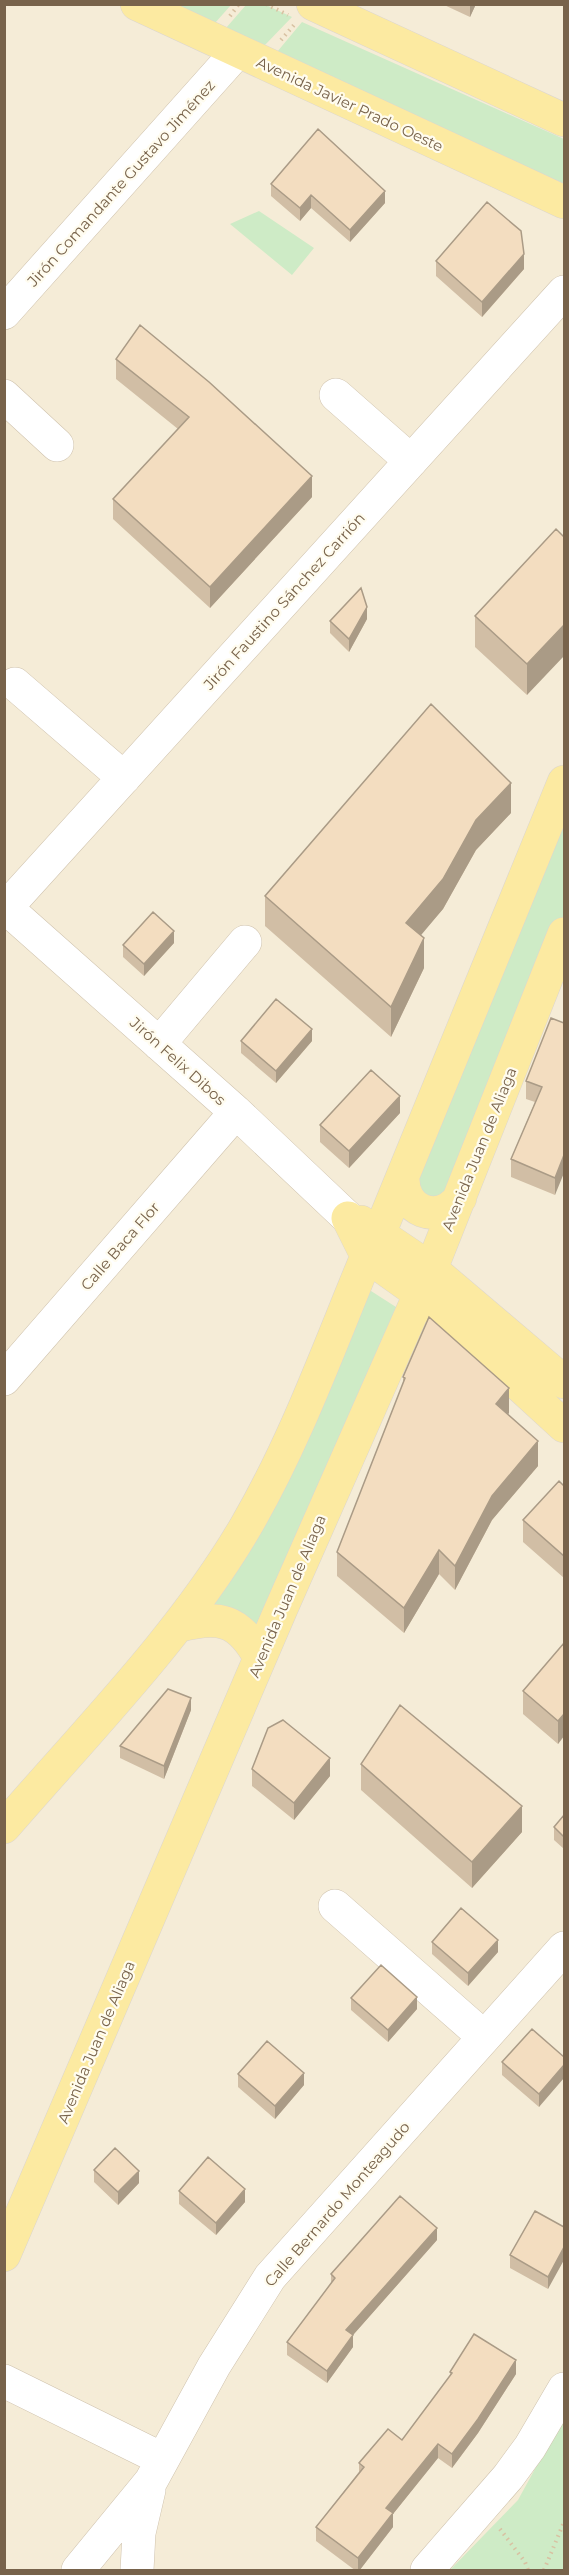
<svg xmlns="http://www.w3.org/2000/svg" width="569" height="2575" viewBox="0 0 569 2575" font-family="Montserrat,sans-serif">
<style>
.residential{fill:#f5ecd7}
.green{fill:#ceebc6}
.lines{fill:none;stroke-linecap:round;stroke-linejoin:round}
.minor-casing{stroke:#cfc2ad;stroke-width:34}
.major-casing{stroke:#dcd6d0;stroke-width:34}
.path{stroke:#d8c1a2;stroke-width:4;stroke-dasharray:1.5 4.5;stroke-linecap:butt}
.minor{stroke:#fff;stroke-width:33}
.major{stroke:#fceaa1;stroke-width:33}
.wall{fill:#d1bea5}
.shaded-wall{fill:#aa9b86}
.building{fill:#f3ddc0;stroke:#aa9b86;stroke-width:1.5}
.labels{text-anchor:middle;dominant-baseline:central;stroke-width:4.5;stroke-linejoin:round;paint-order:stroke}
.street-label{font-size:15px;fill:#78634b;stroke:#fffcef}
</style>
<rect width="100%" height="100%" fill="#fdf9e9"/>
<!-- residential -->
<path class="residential" d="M 5,5 L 564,5 L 564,2570 L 5,2570 Z"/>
<!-- green -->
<path class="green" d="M 176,5 L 231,5 L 215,23 Z
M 246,5 L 266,5 L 292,17 L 264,46 L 226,28 Z
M 302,22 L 564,139 L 564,184 L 277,52 Z
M 259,211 L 314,248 L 292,275 L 230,224 Z
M 564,802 L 564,915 L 440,1229 L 394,1206 Z
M 357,1282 L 410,1316 L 260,1658 L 204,1619 Z
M 564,2416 L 564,2570 L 450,2570 L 518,2500 Z"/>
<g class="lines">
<!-- minor casing -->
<g class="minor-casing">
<path id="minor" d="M 4,313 L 237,52
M 336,395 L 411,461
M 4,396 L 57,445
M 15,684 L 124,778
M 4,906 L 236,1112 L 348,1218
M 4,910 L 564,292
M 159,1044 L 245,942
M 4,1379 L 236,1112
M 335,1906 L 484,2037
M 4,2381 L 162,2459
M 78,2570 L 151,2481 L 214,2366 L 270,2277 L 564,1948
M 137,2570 L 139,2533 L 149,2490
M 427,2570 L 508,2477 L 530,2447 L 564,2389"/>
</g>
<!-- major casing -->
<g class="major-casing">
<path id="major" d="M 137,4 L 564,202
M 313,4 L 564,120
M 403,1176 C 401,1211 438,1226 460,1198
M 348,1218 L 367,1256 L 419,1293 L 564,1426
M 361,1222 L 431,1269 L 564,1382
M 178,1626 C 219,1615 239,1619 260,1658
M 4,1827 C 87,1731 183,1634 246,1526 C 296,1440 329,1347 367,1256 L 379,1234 L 564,782
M 4,2255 L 281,1609 L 431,1269 L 564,934"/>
</g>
<!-- path -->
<path class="path" d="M 266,4 L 288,15
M 230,16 L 239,4
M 281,40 L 294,25
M 500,2529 L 525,2562 L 528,2570
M 544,2570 L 564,2522"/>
<!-- minor -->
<use href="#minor" class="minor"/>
<!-- major -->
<use href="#major" class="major"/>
</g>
<!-- wall -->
<path class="wall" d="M 442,4 L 476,4 L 470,17 Z
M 271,184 L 385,203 L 350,242 L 311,208 L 300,221 L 271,196 Z
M 436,261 L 524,269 L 482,317 L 436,276 Z
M 116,359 L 312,497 L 210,608 L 113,519 L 113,499 L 178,429 L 116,379 Z
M 556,529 L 527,695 L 475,647 L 475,616 Z
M 367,619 L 349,652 L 330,633 L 330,621 Z
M 511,813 L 476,850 L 443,909 L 420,935 L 424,968 L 391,1037 L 265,926 L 265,896 Z
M 174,943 L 144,976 L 123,957 L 123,945 Z
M 564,1023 L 555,1195 L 511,1177 L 511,1159 L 535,1102 L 526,1099 L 526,1081 Z
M 241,1041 L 312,1041 L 276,1083 L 241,1053 Z
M 400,1113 L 349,1168 L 320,1142 L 320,1125 Z
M 403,1377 L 509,1413 L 508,1414 L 538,1466 L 492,1520 L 455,1590 L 439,1574 L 404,1633 L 337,1576 L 337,1552 L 403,1384 Z
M 564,1486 L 564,1578 L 523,1542 L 523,1520 Z
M 564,1643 L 564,1736 L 558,1744 L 523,1714 L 523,1691 Z
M 191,1710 L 164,1779 L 120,1758 L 120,1746 Z
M 361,1764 L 522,1832 L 472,1888 L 361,1790 Z
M 252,1769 L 330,1776 L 294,1820 L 252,1786 Z
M 564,1815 L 564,1849 L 554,1840 L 554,1827 Z
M 432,1942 L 498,1952 L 468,1986 L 432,1954 Z
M 351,1998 L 417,2009 L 388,2042 L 351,2010 Z
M 564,2057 L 539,2107 L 502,2075 L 502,2062 Z
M 238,2074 L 304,2085 L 275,2119 L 238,2087 Z
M 94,2170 L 139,2183 L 118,2205 L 94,2182 Z
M 179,2191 L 245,2202 L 216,2235 L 179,2204 Z
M 564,2227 L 548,2289 L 510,2268 L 510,2255 Z
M 437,2240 L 353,2335 L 353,2347 L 327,2383 L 287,2355 L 287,2342 L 331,2284 L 331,2274 Z
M 450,2372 L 516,2374 L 478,2433 L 452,2468 L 438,2458 L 393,2514 L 393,2527 L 359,2571 L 356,2571 L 316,2541 L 316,2527 L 359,2472 L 359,2463 L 402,2440 L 450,2376 Z"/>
<!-- shaded-wall -->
<path class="shaded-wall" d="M 470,4 L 476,4 L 470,17 Z
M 385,191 L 385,203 L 350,242 L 350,230 Z
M 311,195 L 311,208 L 300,221 L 300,208 Z
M 524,254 L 524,269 L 482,317 L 482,302 Z
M 312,476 L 312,497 L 210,608 L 210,587 Z
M 367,607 L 367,619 L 349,652 L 349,639 Z
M 564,625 L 564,656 L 527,695 L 527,664 Z
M 511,783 L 511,813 L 476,850 L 443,909 L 406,953 L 406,923 L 476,820 Z
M 174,931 L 174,943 L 144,976 L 144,964 Z
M 424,938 L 424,968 L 391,1037 L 391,1007 Z
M 312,1029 L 312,1041 L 276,1083 L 276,1071 Z
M 400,1096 L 400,1113 L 349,1168 L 349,1151 Z
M 564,1155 L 564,1173 L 555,1195 L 555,1178 Z
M 509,1388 L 509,1413 L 496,1428 L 496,1404 Z
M 538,1441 L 538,1466 L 492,1520 L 455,1590 L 455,1566 L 492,1496 Z
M 439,1550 L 439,1574 L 404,1633 L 404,1608 Z
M 191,1698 L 191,1710 L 164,1779 L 164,1766 Z
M 564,1714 L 564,1736 L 558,1744 L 558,1721 Z
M 330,1758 L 330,1776 L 294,1820 L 294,1803 Z
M 522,1806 L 522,1832 L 472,1888 L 472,1862 Z
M 498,1940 L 498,1952 L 468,1986 L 468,1973 Z
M 417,1997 L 417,2009 L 388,2042 L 388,2030 Z
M 564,2065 L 564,2078 L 539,2107 L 539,2094 Z
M 304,2073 L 304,2085 L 275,2119 L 275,2106 Z
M 139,2171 L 139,2183 L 118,2205 L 118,2192 Z
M 245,2189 L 245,2202 L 216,2235 L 216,2223 Z
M 437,2228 L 437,2240 L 346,2343 L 346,2330 Z
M 564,2247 L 564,2260 L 548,2289 L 548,2277 Z
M 353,2335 L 353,2347 L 327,2383 L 327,2371 Z
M 516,2360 L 516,2374 L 478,2433 L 452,2468 L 452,2454 Z
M 438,2444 L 438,2458 L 393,2514 L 393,2527 L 359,2571 L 358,2571 L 358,2558 L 386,2508 Z"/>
<!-- building -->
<path class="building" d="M 318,129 L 385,191 L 350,230 L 311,195 L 300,208 L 271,184 Z
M 487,202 L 521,231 L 524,254 L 482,302 L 436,261 Z
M 140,325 L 209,382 L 312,476 L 210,587 L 113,499 L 189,417 L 116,359 Z
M 556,529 L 564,537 L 564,625 L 527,664 L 475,616 Z
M 361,588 L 367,607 L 349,639 L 330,621 Z
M 431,704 L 511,783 L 476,820 L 443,879 L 406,923 L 424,938 L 391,1007 L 265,896 Z
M 153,912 L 174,931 L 144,964 L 123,945 Z
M 276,999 L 312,1029 L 276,1071 L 241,1041 Z
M 551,1018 L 564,1023 L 564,1155 L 555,1178 L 511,1159 L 542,1087 L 526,1081 Z
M 371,1070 L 400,1096 L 349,1151 L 320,1125 Z
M 429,1317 L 509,1388 L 496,1404 L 538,1441 L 492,1496 L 455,1566 L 439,1550 L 404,1608 L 337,1552 L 405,1378 L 403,1377 Z
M 559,1481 L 564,1486 L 564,1556 L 523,1520 Z
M 564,1643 L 564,1714 L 558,1721 L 523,1691 Z
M 168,1689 L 191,1698 L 164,1766 L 120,1746 Z
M 400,1705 L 522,1806 L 472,1862 L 361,1764 Z
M 283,1720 L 330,1758 L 294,1803 L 252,1769 L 268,1728 Z
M 564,1815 L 564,1837 L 554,1827 Z
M 461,1908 L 498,1940 L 468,1973 L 432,1942 Z
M 381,1965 L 417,1997 L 388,2030 L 351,1998 Z
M 532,2029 L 564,2057 L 564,2065 L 539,2094 L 502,2062 Z
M 267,2041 L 304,2073 L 275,2106 L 238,2074 Z
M 115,2148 L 139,2171 L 118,2192 L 94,2170 Z
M 208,2157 L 245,2189 L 216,2223 L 179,2191 Z
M 400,2196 L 437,2228 L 346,2330 L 353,2335 L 327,2371 L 287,2342 L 335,2278 L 331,2274 Z
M 535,2211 L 564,2227 L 564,2247 L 548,2277 L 510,2255 Z
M 474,2334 L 516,2360 L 478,2419 L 452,2454 L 438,2444 L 386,2508 L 393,2513 L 358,2558 L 316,2527 L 364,2467 L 359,2463 L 388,2429 L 402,2440 L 452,2373 L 450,2372 Z"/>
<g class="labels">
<!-- street labels -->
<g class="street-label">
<text transform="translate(350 104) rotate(25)">Avenida Javier Prado Oeste</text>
<text transform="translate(121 183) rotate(-48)">Jirón Comandante Gustavo Jiménez</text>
<text transform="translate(284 601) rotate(-48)">Jirón Faustino Sánchez Carrión</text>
<text transform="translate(178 1061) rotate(42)">Jirón Felix Dibos</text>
<text transform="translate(479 1149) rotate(-68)">Avenida Juan de Aliaga</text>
<text transform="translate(120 1246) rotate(-49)">Calle Baca Flor</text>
<text transform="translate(287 1596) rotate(-67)">Avenida Juan de Aliaga</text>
<text transform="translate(96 2042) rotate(-67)">Avenida Juan de Aliaga</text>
<text transform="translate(337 2204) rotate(-49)">Calle Bernardo Monteagudo</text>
</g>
</g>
<!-- border -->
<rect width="569" height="2575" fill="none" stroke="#78634b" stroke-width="12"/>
</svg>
